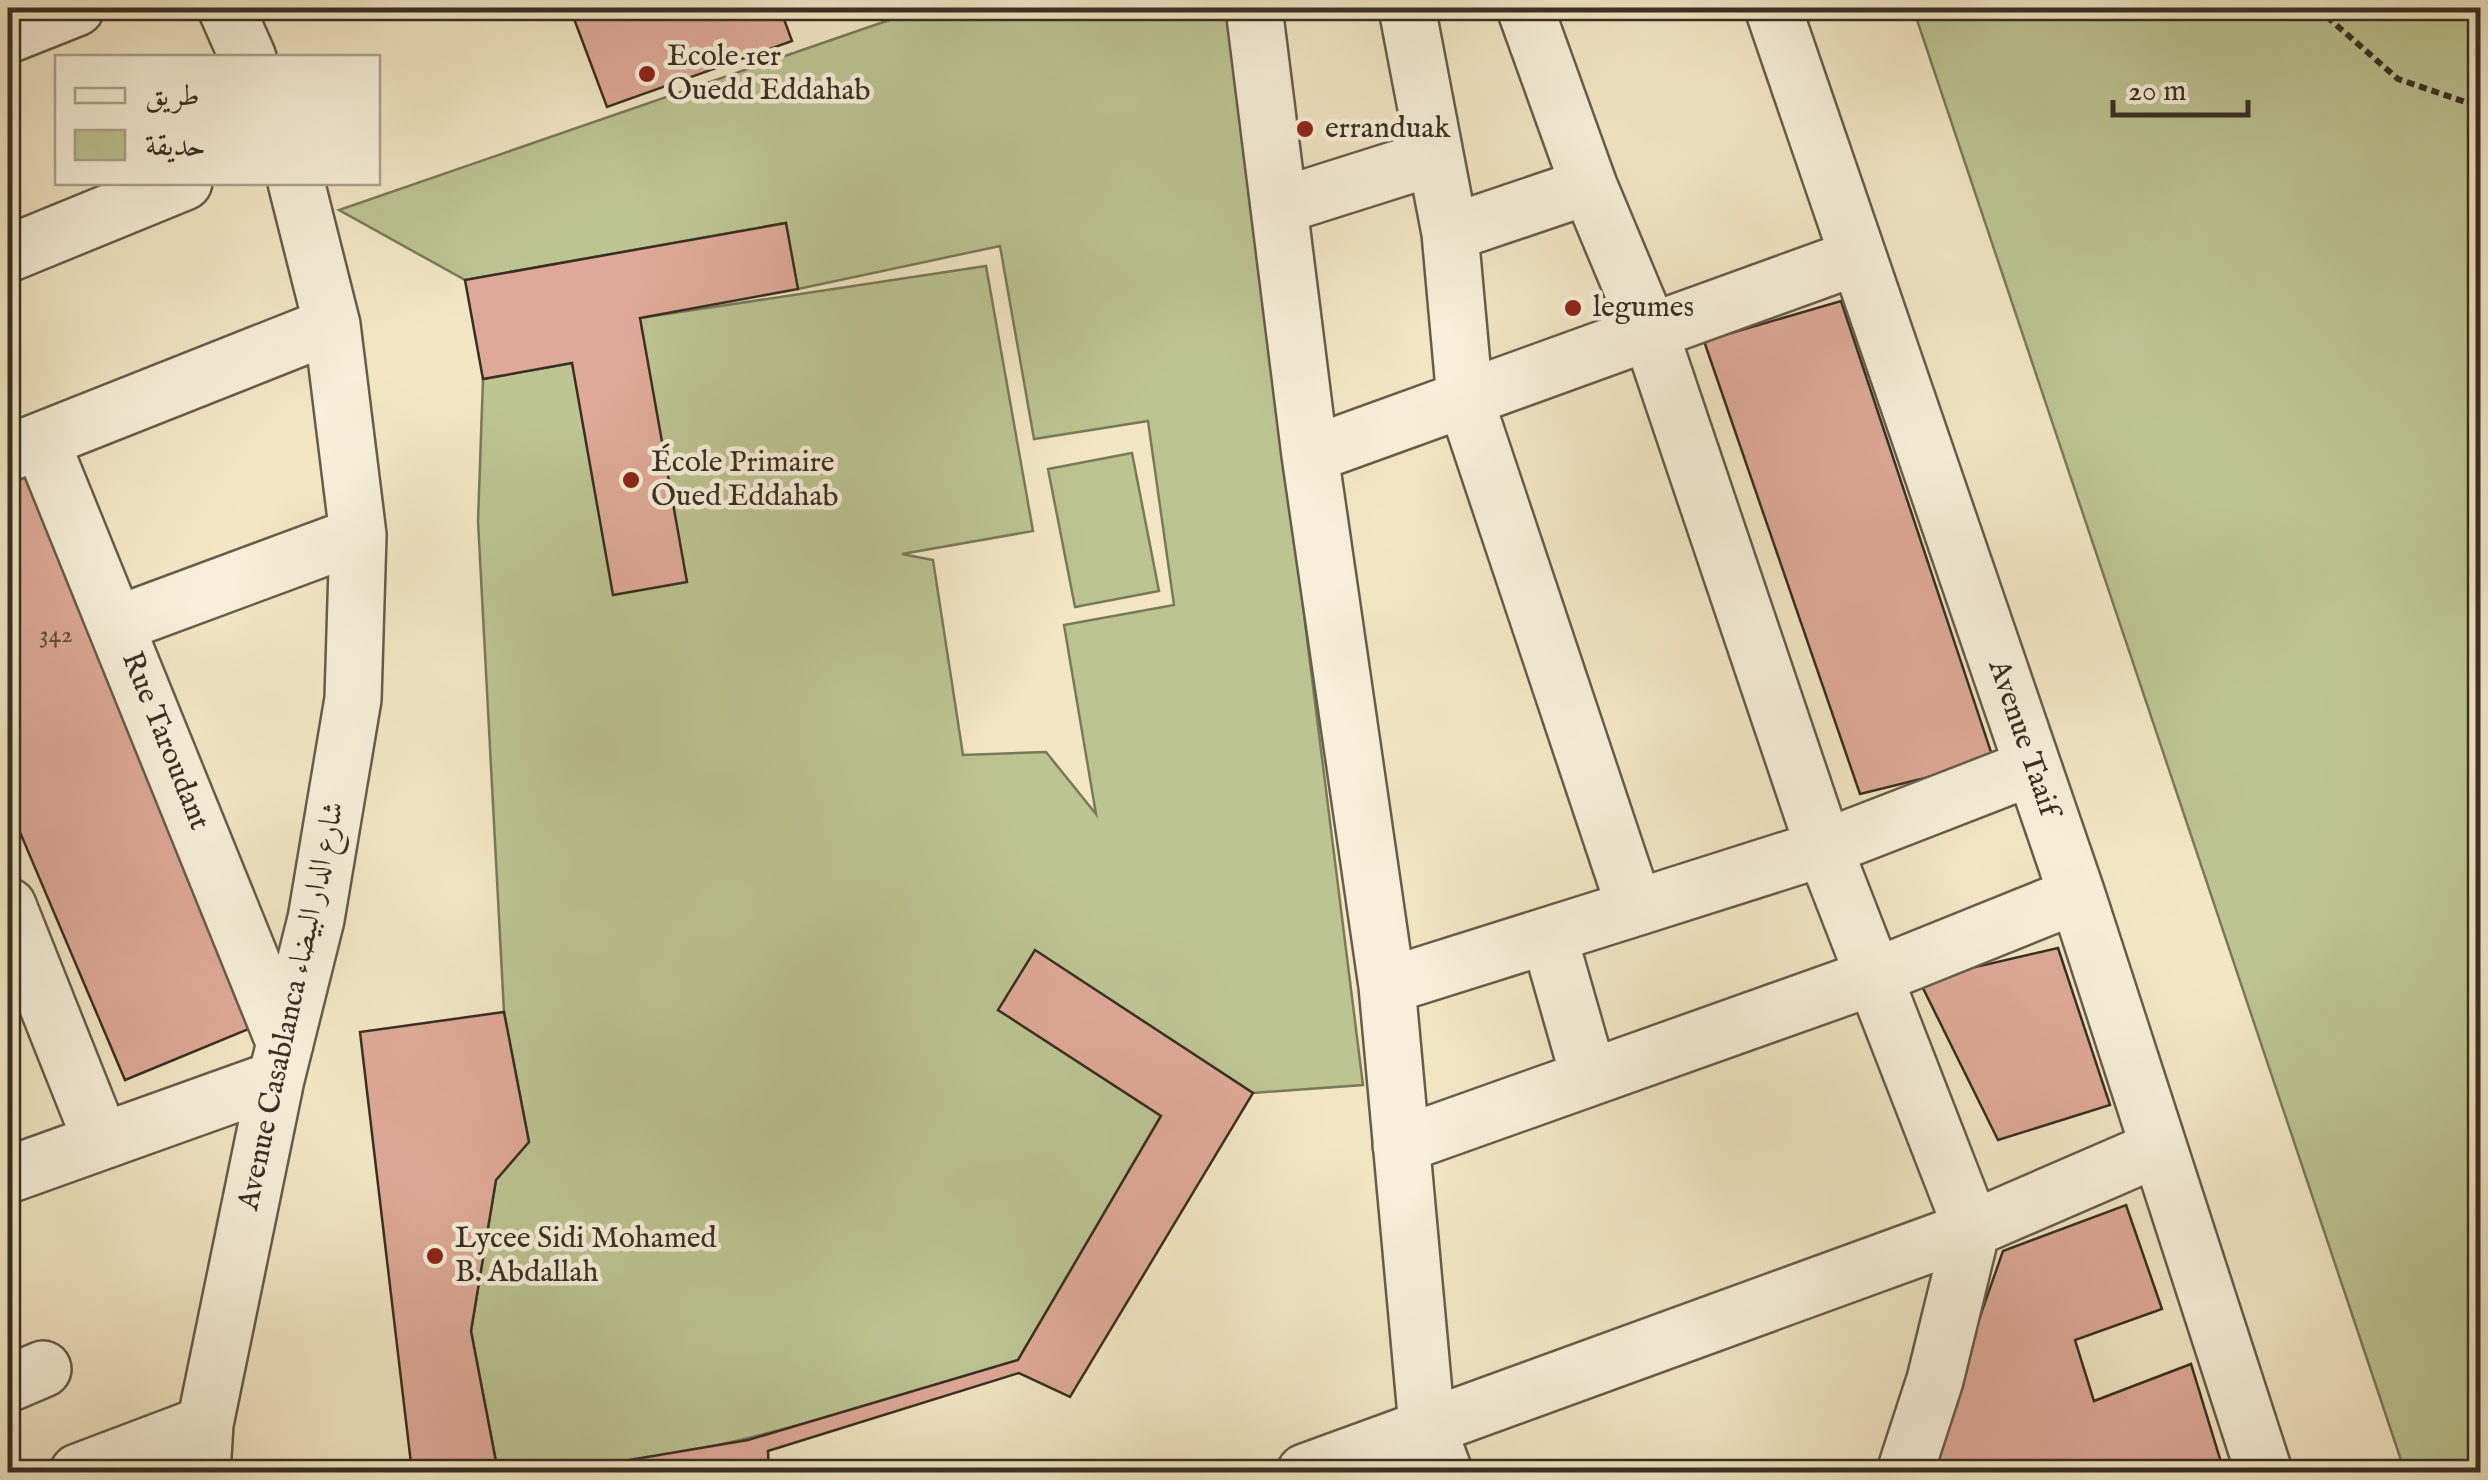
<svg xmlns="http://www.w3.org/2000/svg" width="2488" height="1480" viewBox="0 0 2488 1480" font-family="'IM FELL English',Amiri,serif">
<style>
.green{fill:#bcc492;stroke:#7a7a5b;stroke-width:2.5}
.building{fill:#dea998;stroke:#392f24;stroke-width:2.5}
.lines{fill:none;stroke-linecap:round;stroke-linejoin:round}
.minor-casing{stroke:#675d4c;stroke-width:60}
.path{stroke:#392f24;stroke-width:6;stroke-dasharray:8 5;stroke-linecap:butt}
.minor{stroke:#f7efd9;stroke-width:55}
.poi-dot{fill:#8f2418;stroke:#f7efd9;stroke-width:4}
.labels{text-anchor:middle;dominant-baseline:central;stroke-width:9;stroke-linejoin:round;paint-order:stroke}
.number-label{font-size:25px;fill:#624e41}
.poi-label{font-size:30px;fill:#392f24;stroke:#f7efd9;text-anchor:start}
.street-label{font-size:30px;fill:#392f24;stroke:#f7efd9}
</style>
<rect width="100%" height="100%" fill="#f2e6c4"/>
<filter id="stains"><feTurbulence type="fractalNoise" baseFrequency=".002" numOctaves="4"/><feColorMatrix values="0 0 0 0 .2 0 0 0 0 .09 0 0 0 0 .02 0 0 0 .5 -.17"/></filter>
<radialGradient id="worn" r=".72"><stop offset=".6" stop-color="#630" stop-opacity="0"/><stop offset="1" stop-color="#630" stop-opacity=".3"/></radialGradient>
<!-- green -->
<path class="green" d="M 924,8 L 1228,8 L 1363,1085 L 1253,1093 L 999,1010 L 1161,1116 L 1018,1360 C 849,1410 676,1472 498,1472 L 471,1331 L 496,1180 L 529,1142 L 504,1012 L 478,521 L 483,379 L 572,363 L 640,318 L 986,266 L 1033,531 L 902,554 L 933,560 L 963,755 L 1046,752 L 1096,814 L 1064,625 L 1174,605 L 1148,421 L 1034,439 L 1000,246 L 798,289 L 785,223 L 465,280 L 339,210 Z
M 1913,8 L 2480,8 L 2480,1472 L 2405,1472 Z
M 1132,453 L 1159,591 L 1075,607 L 1048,469 Z"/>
<!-- building -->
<path class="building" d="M 570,8 L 780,8 L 792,41 L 607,107 Z
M 786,223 L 798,289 L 640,318 L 687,582 L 613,595 L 572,363 L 483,379 L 465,280 Z
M 1841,301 L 1994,761 L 1860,794 L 1704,341 Z
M 36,455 L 256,1026 L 125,1080 L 8,804 L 8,466 Z
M 2058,948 L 2110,1105 L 1998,1140 L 1919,980 Z
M 1035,950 L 1253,1093 L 1070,1397 L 1019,1373 L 768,1451 L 769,1472 L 558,1472 L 748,1440 L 1018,1360 L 1161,1116 L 998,1010 Z
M 504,1012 L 529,1142 L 496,1180 L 471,1331 L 498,1472 L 412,1472 L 360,1032 Z
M 2126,1205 L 2162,1309 L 2075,1340 L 2094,1401 L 2191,1364 L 2224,1472 L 1947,1472 L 1928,1465 L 2003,1251 Z"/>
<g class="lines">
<!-- minor casing -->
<g class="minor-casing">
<path id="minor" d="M 226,8 L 248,58
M 1254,8 L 1310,455 L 1387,986 L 1427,1426 L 1444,1472
M 1407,8 L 1450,233 L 1465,399 L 1635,908 L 1824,848 L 2033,767
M 1525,8 L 1589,186 L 1650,332 L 1824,848 L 1972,1229 L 1935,1380 L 1905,1472
M 1773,8 L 2077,895 L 2264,1472
M 8,35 L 76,8
M 1280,206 L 1435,157
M 1450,233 L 1589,186
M 8,254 L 184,182
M 41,441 L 285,1044
M 9,453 L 332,325
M 1310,455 L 1857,257
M 118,624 L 358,535
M 8,906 L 101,1140
M 1549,937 L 1589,1077
M 1387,986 L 1635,908
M 1401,1145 L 1876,976 L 2077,895
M 8,1175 L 276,1079
M 8,1384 L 43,1369
M 78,1472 L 205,1424
M 202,1472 L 205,1424 L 276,1079 L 316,919 L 353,699 L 358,535 L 332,325 L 296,182
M 1305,1472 L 1972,1229 L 2159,1148"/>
</g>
<!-- path -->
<path class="path" d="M 2317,8 L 2398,79 L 2480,107"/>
<!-- minor -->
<use href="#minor" class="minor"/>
</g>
<!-- markers -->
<g class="poi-dot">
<circle cx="647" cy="74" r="10"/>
<circle cx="1305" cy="129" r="10"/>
<circle cx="1573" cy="308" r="10"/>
<circle cx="631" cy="480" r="10"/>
<circle cx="435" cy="1256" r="10"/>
</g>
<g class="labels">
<!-- number labels -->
<g class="number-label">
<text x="56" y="635">342</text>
</g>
<!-- poi labels -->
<g class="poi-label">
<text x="667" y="57">Ecole 1er<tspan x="667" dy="34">Ouedd Eddahab</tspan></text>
<text x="1325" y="129">erranduak</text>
<text x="1593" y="308">legumes</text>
<text x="651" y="463">École Primaire<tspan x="651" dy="34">Oued Eddahab</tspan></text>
<text x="455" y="1239">Lycee Sidi Mohamed<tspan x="455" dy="34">B. Abdallah</tspan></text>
</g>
<!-- street labels -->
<g class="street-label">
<text transform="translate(2023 738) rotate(71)">Avenue Taaif</text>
<text transform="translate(165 741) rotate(68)">Rue Taroudant</text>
<text transform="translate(292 1006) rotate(-78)">Avenue Casablanca شارع الدار البيضاء</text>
</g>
</g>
<!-- margin -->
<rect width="2488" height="1480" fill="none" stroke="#f2e6c4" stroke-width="40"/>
<rect x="10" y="10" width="2468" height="1460" fill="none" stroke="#392f24" stroke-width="5"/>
<rect x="20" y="20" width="2448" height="1440" fill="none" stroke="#392f24" stroke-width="2.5"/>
<!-- legend -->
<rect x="55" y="55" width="325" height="130" fill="#f7efd9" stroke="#aba291" stroke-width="2.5"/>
<rect x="75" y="88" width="50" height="15" fill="#f7efd9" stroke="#aba291" stroke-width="2.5"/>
<text x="145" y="105" font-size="30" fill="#392f24">طريق</text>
<rect x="75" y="130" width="50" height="30" fill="#bcc492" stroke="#aba291" stroke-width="2.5"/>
<text x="145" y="155" font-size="30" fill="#392f24">حديقة</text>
<!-- scale -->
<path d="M2113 100v15h135v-15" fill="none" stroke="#392f24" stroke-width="5"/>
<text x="2128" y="100" font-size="30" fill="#392f24" stroke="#f7efd9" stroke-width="8" paint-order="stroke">20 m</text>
<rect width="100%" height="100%" filter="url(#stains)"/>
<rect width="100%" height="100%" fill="url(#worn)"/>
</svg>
